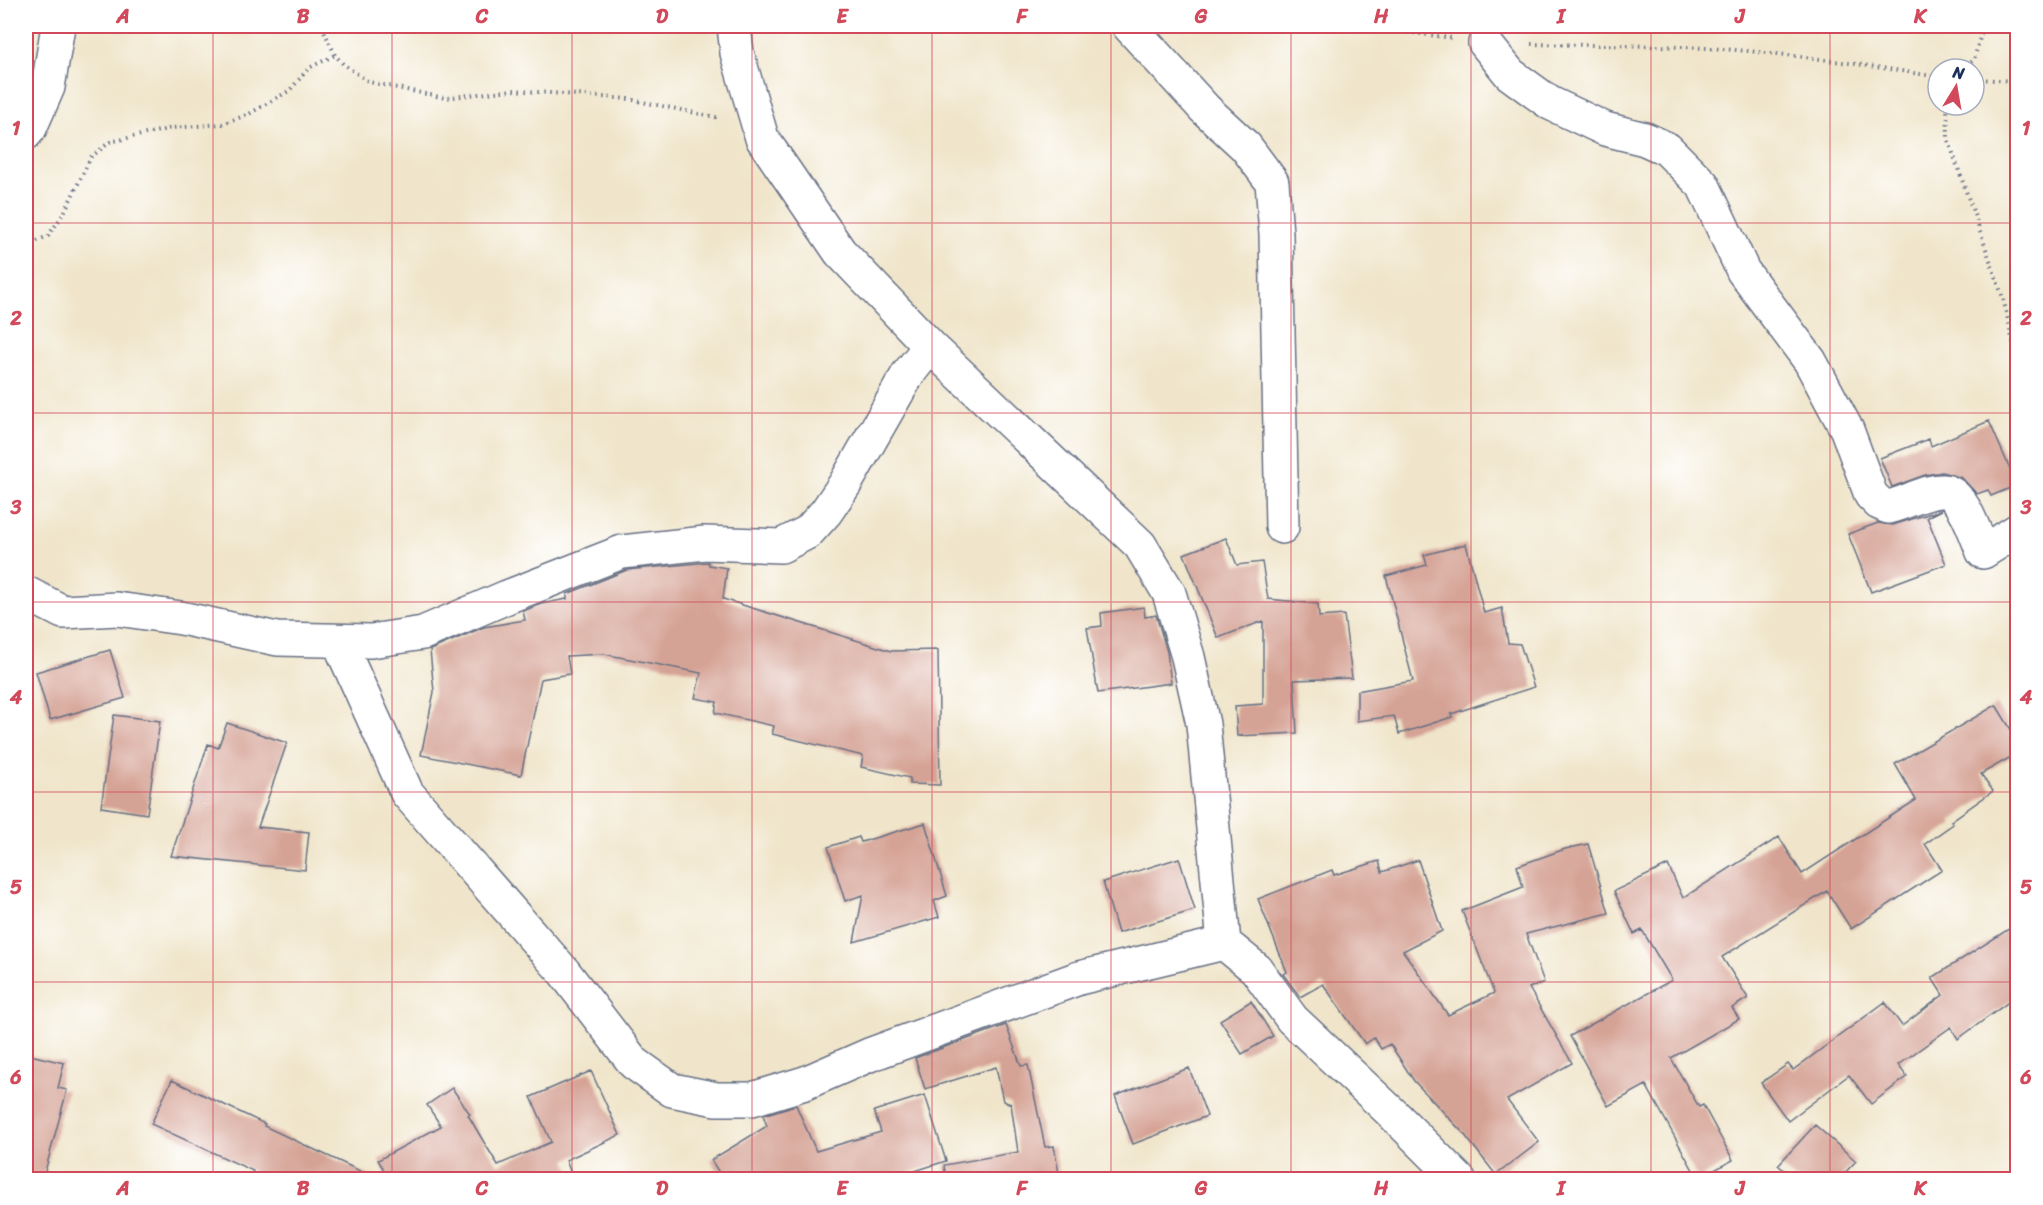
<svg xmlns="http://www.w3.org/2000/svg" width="2043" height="1205" viewBox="0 0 2043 1205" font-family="Sriracha,sans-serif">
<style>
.building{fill:#d5a395}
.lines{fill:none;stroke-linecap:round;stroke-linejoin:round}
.street-casing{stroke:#666f84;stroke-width:36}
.path{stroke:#666f84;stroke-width:4;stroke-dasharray:1.5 4.5;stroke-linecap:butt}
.street{stroke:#fff;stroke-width:33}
.grid{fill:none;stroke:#d1495b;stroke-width:1.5;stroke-opacity:0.55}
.neatline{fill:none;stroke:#d1495b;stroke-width:2}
.grid-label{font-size:20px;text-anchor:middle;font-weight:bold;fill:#d1495b}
</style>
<rect width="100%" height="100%" fill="#fff"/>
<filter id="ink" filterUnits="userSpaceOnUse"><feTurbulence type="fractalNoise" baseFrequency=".0167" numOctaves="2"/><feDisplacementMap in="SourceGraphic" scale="12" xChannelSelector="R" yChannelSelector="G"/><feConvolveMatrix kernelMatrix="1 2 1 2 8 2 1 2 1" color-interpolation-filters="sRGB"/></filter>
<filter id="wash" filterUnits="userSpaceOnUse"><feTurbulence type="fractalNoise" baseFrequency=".008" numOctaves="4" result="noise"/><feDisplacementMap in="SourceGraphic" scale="24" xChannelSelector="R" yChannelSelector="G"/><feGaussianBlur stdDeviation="1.35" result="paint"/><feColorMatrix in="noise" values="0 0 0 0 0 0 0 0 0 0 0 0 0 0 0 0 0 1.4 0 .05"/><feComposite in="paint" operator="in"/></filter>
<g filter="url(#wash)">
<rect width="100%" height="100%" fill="#f0e5ca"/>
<g id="blocks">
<!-- building -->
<path class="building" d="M 1989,421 L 2017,485 L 1991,496 L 1988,490 L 1977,494 L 1962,478 L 1942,472 L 1925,475 L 1892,487 L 1880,458 L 1929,439 L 1931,446 Z
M 1941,510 L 1927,517 L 1946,564 L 1871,592 L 1848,534 L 1878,523 L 1893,525 Z
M 1226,538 L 1237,565 L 1262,562 L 1268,599 L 1318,604 L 1319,617 L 1344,615 L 1352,678 L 1294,680 L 1297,733 L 1237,736 L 1235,706 L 1263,704 L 1263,621 L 1218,638 L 1184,554 Z
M 1466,544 L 1484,613 L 1502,608 L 1508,643 L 1520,644 L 1534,687 L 1451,714 L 1452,717 L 1399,734 L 1394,716 L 1357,721 L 1357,691 L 1413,681 L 1386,576 L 1427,565 L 1424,555 Z
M 708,562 L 709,565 L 727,568 L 723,599 L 891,651 L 938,650 L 940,785 L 910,784 L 910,778 L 861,767 L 863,756 L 772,734 L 774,726 L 715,713 L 717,702 L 695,698 L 701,673 L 604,654 L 567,656 L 570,674 L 541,679 L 521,775 L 421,755 L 434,692 L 430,650 L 484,627 L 525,620 L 523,611 L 541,604 L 567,599 L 567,594 L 627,570 Z
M 1144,607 L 1145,617 L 1156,615 L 1167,652 L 1171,683 L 1098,693 L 1087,628 L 1102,626 L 1101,613 Z
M 110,650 L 125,698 L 50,720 L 36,672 Z
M 1996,705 L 2018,741 L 2018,753 L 1981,774 L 1993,791 L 1951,821 L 1953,824 L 1925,844 L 1942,870 L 1851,929 L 1827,891 L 1722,957 L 1748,998 L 1732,1008 L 1739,1019 L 1671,1058 L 1699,1107 L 1703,1105 L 1733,1160 L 1698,1179 L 1646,1085 L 1608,1106 L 1570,1036 L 1672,980 L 1642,930 L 1634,934 L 1614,891 L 1668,865 L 1683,898 L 1779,837 L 1802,874 L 1916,800 L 1895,764 Z
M 114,715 L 160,721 L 147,814 L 101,807 Z
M 227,723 L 287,743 L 258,827 L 309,832 L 305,870 L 171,856 L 208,744 L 218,748 Z
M 925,823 L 947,896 L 934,901 L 939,917 L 854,942 L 863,895 L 845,901 L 828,847 L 859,837 L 861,842 Z
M 1588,844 L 1609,913 L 1526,934 L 1544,982 L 1529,988 L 1572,1063 L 1507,1100 L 1539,1142 L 1496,1175 L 1464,1134 L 1414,1081 L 1390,1044 L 1381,1049 L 1374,1038 L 1365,1044 L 1323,984 L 1300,997 L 1283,974 L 1287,972 L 1258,899 L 1332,870 L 1334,875 L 1379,861 L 1382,872 L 1418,860 L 1442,931 L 1403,951 L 1448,1015 L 1494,993 L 1462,911 L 1523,887 L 1517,866 L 1565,849 Z
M 1179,858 L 1195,910 L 1118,933 L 1103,882 Z
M 2018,923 L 2018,995 L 1958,1039 L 1951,1027 L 1898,1065 L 1907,1077 L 1871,1104 L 1849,1075 L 1788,1121 L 1761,1083 L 1788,1064 L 1793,1070 L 1885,1002 L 1902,1026 L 1943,995 L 1932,978 Z
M 1251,1001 L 1273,1036 L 1242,1054 L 1220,1020 Z
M 1006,1025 L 1021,1066 L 1028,1065 L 1045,1147 L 1054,1146 L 1060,1179 L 946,1179 L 944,1165 L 1018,1152 L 1011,1104 L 1003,1101 L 996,1067 L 925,1089 L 915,1058 Z
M 26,1054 L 64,1063 L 58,1088 L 67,1090 L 43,1179 L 26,1179 Z
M 1189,1068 L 1207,1116 L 1133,1144 L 1115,1096 Z
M 591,1071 L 620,1135 L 566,1160 L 573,1179 L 389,1179 L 378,1160 L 441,1126 L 427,1105 L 452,1088 L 470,1114 L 468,1115 L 485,1144 L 498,1165 L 551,1142 L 531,1097 Z
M 172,1080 L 265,1124 L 264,1126 L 377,1179 L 249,1179 L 253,1171 L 151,1124 Z
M 925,1095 L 946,1161 L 890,1179 L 723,1179 L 711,1160 L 767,1126 L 763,1115 L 796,1105 L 816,1151 L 881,1132 L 874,1111 Z
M 1815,1125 L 1856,1161 L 1839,1179 L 1795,1179 L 1778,1165 Z"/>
</g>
</g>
<g filter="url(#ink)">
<use href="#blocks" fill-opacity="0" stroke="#666f84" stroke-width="1.5"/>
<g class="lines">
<!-- street casing -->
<g class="street-casing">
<path id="street" d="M 734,26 L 737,53 L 762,138 L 840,252 L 930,346 L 1140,545 L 1169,593 L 1188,657 L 1203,724 L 1224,943 L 1256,969 L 1292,1019 L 1394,1115 L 1459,1180
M 1129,26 L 1205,109 L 1246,147 L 1272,182 L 1276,234 L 1282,527
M 1485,43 L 1510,74 L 1550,103 L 1605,129 L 1645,139 L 1667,149 L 1703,185 L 1743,271 L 1810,361 L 1847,430 L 1871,495 L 1879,503 L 1888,507 C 1904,504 1927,490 1943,491 C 1963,491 1976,536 1983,552 L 2018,530
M 26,133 L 30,128 L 48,87 L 58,26
M 26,593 L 63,612 L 117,609 L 181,618 L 277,639 L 371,641 L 423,633 L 507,597 L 622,552 L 705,543 L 781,546 L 808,532 L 826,512 L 845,484 L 908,374 L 930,346
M 339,642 L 407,793 L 564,972 L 634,1063 L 672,1090 L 716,1099 L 752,1099 L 805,1083 L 869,1055 L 1079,978 L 1224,943"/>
</g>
<!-- path -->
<path class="path" d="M 322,26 L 335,55 L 343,64 L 369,82 L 445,98 L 512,90 L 628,99 L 720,118
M 1360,26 L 1452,38
M 1531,44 C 1582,45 1632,45 1683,47 C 1768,50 1854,63 1938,77
M 1961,69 L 1974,60 L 1983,26
M 1974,79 L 2018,81
M 1947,105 L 1948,139 L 2003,298 L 2018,364
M 26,246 L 48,236 L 64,213 L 91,157 L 110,142 L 172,128 L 222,124 L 249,114 L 289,91 L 309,68 L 335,55"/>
<!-- street -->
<use href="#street" class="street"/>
</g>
</g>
<!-- grid -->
<path class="grid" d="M 213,26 L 213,1180M 392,26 L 392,1180M 572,26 L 572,1180M 752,26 L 752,1180M 932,26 L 932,1180M 1111,26 L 1111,1180M 1291,26 L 1291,1180M 1471,26 L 1471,1180M 1651,26 L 1651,1180M 1830,26 L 1830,1180M 26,223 L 2018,223M 26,413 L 2018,413M 26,602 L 2018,602M 26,792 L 2018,792M 26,982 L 2018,982"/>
<!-- margin -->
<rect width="2043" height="1205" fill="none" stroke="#fff" stroke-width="66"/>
<!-- north arrow -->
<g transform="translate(1956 87) rotate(11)"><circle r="28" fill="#ffffff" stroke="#a4acbf" stroke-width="1.5"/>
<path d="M0-4.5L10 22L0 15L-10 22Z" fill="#d1495b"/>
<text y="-9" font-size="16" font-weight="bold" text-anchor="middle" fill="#1b2f5e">N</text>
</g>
<rect x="33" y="33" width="1977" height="1139" class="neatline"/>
<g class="grid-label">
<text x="123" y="23">A</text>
<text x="303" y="23">B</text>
<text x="482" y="23">C</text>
<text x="662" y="23">D</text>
<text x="842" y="23">E</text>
<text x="1022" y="23">F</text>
<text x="1201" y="23">G</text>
<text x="1381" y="23">H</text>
<text x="1561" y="23">I</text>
<text x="1740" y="23">J</text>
<text x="1920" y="23">K</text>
<text x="16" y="135">1</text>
<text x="2026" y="135">1</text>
<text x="16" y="325">2</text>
<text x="2026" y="325">2</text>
<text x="16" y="514">3</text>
<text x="2026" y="514">3</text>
<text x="16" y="704">4</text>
<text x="2026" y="704">4</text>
<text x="16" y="894">5</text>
<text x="2026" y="894">5</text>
<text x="16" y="1084">6</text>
<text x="2026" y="1084">6</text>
<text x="123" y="1195">A</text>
<text x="303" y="1195">B</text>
<text x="482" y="1195">C</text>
<text x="662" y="1195">D</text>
<text x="842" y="1195">E</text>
<text x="1022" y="1195">F</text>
<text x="1201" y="1195">G</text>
<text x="1381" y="1195">H</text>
<text x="1561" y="1195">I</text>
<text x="1740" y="1195">J</text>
<text x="1920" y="1195">K</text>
</g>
</svg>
